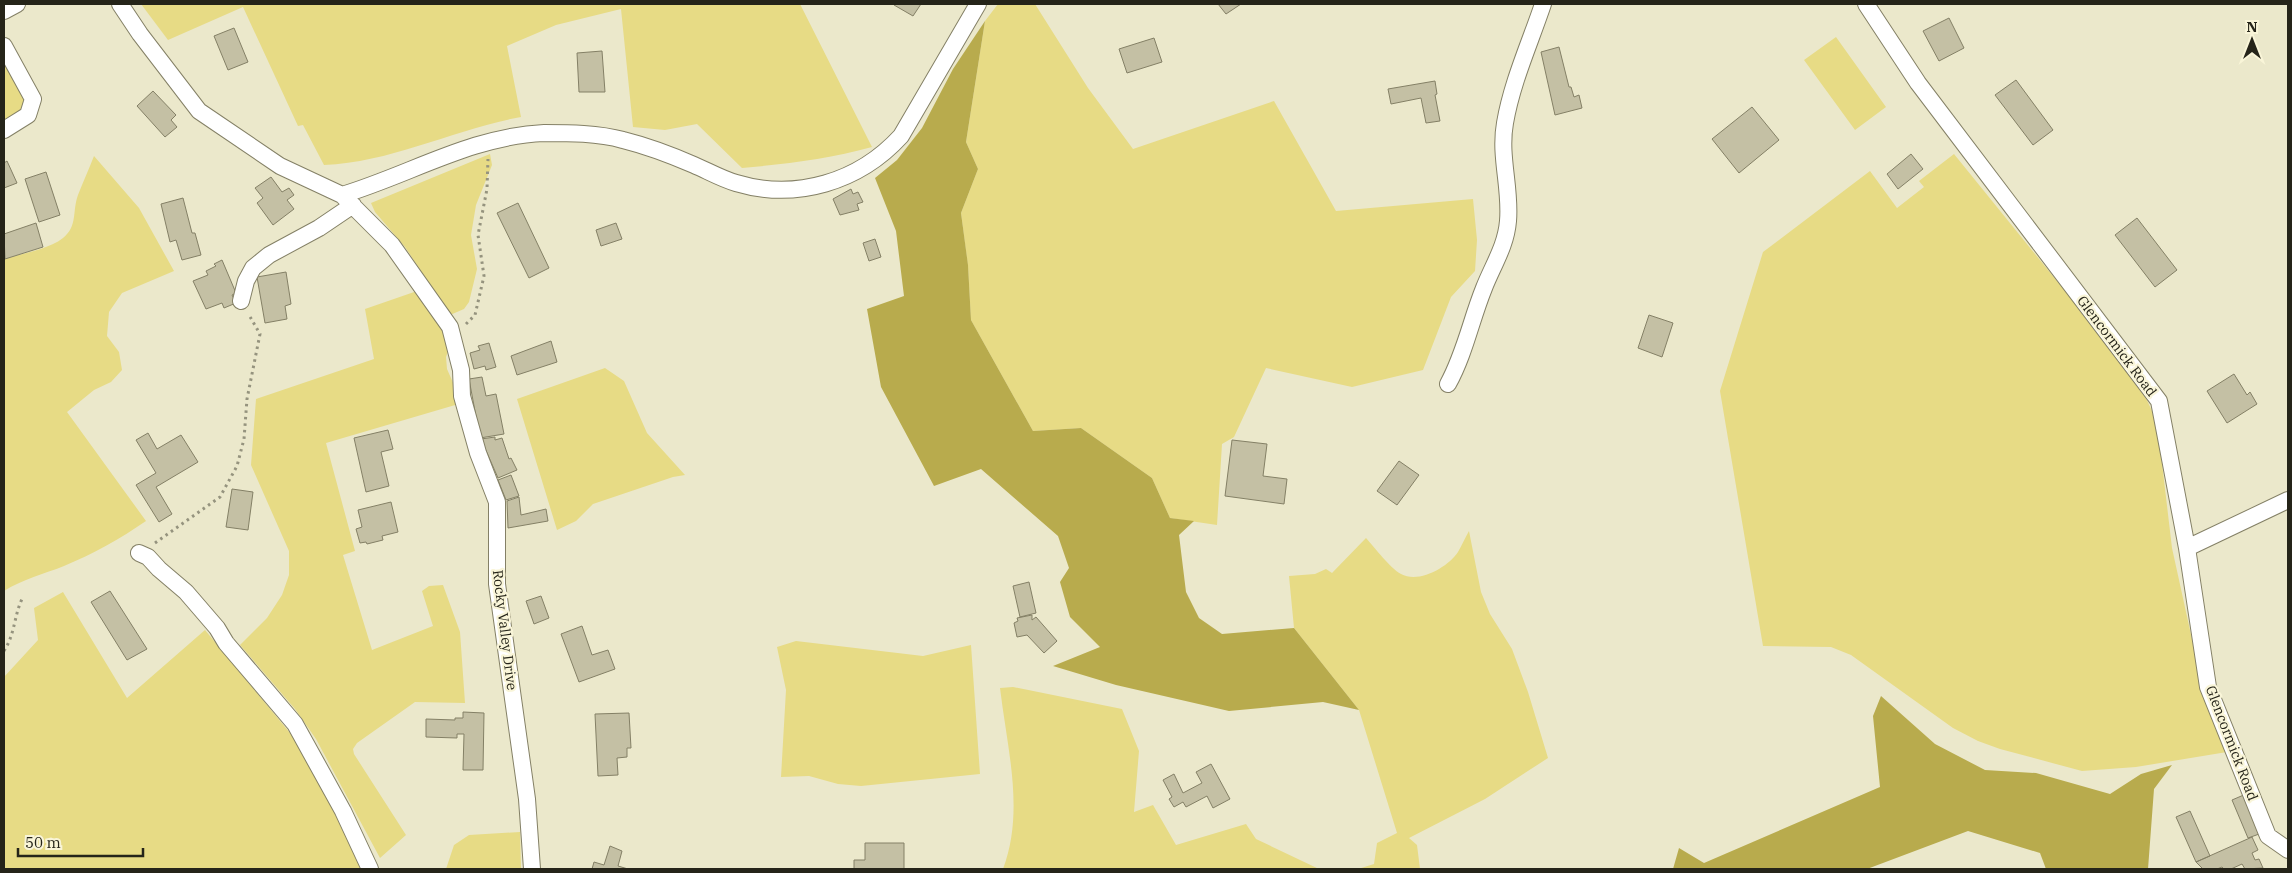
<svg xmlns="http://www.w3.org/2000/svg" width="2292" height="873" viewBox="0 0 2292 873" font-family="'IBM Plex Serif',serif">
<style>
.green{fill:#e7db85}
.forest{fill:#b8ab4d}
.building{fill:#c4c0a4;stroke:#848066}
.lines{fill:none;stroke-linecap:round;stroke-linejoin:round}
.minor-casing{stroke:#848066;stroke-width:18}
.path{stroke:#95937e;stroke-width:3;stroke-dasharray:2.5 4;stroke-linecap:butt}
.minor{stroke:#fff;stroke-width:16}
.labels{text-anchor:middle;dominant-baseline:central;stroke-width:4.5;stroke-linejoin:round;paint-order:stroke}
.street-label{font-size:14px;fill:#252419;stroke:#f9f5d8}
</style>
<rect width="100%" height="100%" fill="#ebe8cb"/>
<!-- green -->
<path class="green" d="M 141,4 L 800,4 L 872,147 C 829,159 786,164 742,168 L 697,124 L 665,130 L 633,127 L 621,9 L 556,25 L 507,46 L 521,117 C 454,129 393,162 324,165 L 303,125 L 298,126 L 243,7 L 168,40 Z
M 998,4 L 1035,4 L 1088,88 L 1133,149 L 1274,101 L 1336,211 L 1473,199 L 1477,240 L 1475,271 L 1451,297 L 1423,370 L 1352,387 L 1266,368 L 1234,437 L 1222,444 L 1217,525 L 1170,518 L 1152,478 L 1081,428 L 1033,431 L 971,320 L 968,266 L 961,213 L 978,169 L 966,142 L 985,21 Z
M 1836,37 L 1886,107 L 1855,130 L 1804,60 Z
M 4,53 L 28,98 L 27,109 L 4,124 Z
M 490,154 L 492,165 L 476,205 L 471,235 L 477,269 L 469,302 L 464,309 L 450,315 L 405,247 L 375,212 L 371,203 Z
M 1954,154 L 2138,381 L 2152,411 L 2159,438 L 2172,548 L 2195,653 L 2227,752 L 2136,767 L 2082,771 L 2000,749 L 1978,741 L 1953,728 L 1851,655 L 1831,647 L 1763,646 L 1720,391 L 1763,252 L 1870,171 L 1897,208 L 1924,187 L 1919,181 Z
M 94,156 L 139,208 L 174,271 L 122,293 L 109,312 L 107,336 L 119,352 L 122,370 L 111,382 L 94,390 L 67,412 L 146,521 C 120,539 93,554 64,566 C 44,574 23,579 4,591 L 4,259 C 22,253 48,250 63,238 C 78,226 72,211 78,195 C 83,182 89,169 94,156 Z
M 417,291 L 445,331 L 449,349 L 446,357 L 447,369 L 462,403 L 326,443 L 355,551 L 343,555 L 372,650 L 433,626 L 422,591 L 429,586 L 443,585 L 460,632 L 465,703 L 415,702 L 357,743 L 353,749 L 354,754 L 406,835 L 380,858 L 316,739 L 295,709 L 240,645 L 267,618 L 282,595 L 289,575 L 289,551 L 251,465 L 256,399 L 374,359 L 365,309 Z
M 605,368 L 624,381 L 647,433 L 685,475 L 673,477 L 593,504 L 576,521 L 557,530 L 517,399 Z
M 1469,531 L 1481,592 L 1490,614 L 1512,649 L 1528,692 L 1548,758 L 1485,799 L 1409,838 L 1417,845 L 1420,869 L 1358,869 L 1374,864 L 1377,843 L 1397,833 L 1359,710 L 1294,628 L 1289,576 L 1315,574 L 1326,569 L 1332,573 L 1366,538 C 1375,548 1390,568 1401,574 C 1419,584 1448,567 1458,552 C 1462,545 1465,538 1469,531 Z
M 63,592 L 127,698 L 205,630 L 290,733 L 314,770 L 361,869 L 4,869 L 4,677 L 38,640 L 34,608 Z
M 796,641 L 923,656 L 971,645 L 980,774 L 861,786 L 838,784 L 809,776 L 781,777 L 786,690 L 777,647 Z
M 1013,687 L 1122,709 L 1139,751 L 1134,812 L 1153,805 L 1176,845 L 1246,824 L 1256,839 L 1319,869 L 1003,869 C 1025,811 1007,748 1000,688 Z
M 520,832 L 521,869 L 446,869 L 454,845 L 469,835 Z"/>
<!-- forest -->
<path class="forest" d="M 985,21 L 966,142 L 978,169 L 961,213 L 968,265 L 971,320 L 1033,431 L 1081,428 L 1152,478 L 1170,518 L 1194,521 L 1179,535 L 1186,592 L 1199,618 L 1222,634 L 1294,628 L 1359,710 L 1323,702 L 1229,711 L 1116,685 L 1053,666 L 1100,647 L 1070,617 L 1060,582 L 1069,568 L 1058,536 L 981,469 L 934,486 L 881,387 L 867,309 L 904,296 L 896,231 L 875,178 L 897,160 L 922,128 L 953,69 Z
M 1881,696 L 1935,744 L 1985,770 L 2036,773 L 2110,794 L 2141,774 L 2172,765 L 2154,789 L 2148,869 L 2046,869 L 2040,853 L 1968,831 L 1867,869 L 1673,869 L 1679,848 L 1704,863 L 1880,787 L 1873,716 Z"/>
<!-- building -->
<path class="building" d="M 895,4 L 921,4 L 913,16 L 894,5 Z
M 1218,4 L 1241,4 L 1226,14 Z
M 1949,18 L 1964,48 L 1939,61 L 1923,31 Z
M 234,28 L 248,62 L 228,70 L 214,36 Z
M 1154,38 L 1162,62 L 1127,73 L 1119,49 Z
M 1559,47 L 1569,87 L 1571,87 L 1574,97 L 1579,95 L 1582,108 L 1555,115 L 1541,52 Z
M 602,51 L 605,92 L 579,92 L 577,53 Z
M 2016,80 L 2053,130 L 2033,145 L 1995,95 Z
M 1435,81 L 1437,94 L 1435,95 L 1440,121 L 1426,123 L 1421,98 L 1391,104 L 1388,89 Z
M 153,91 L 176,115 L 171,120 L 177,127 L 165,137 L 137,106 Z
M 1752,107 L 1779,140 L 1739,173 L 1712,139 Z
M 1911,154 L 1923,169 L 1898,189 L 1887,174 Z
M 7,161 L 17,183 L 4,188 L 4,163 Z
M 46,172 L 60,215 L 39,222 L 25,179 Z
M 271,177 L 282,192 L 289,188 L 294,195 L 287,200 L 294,209 L 273,225 L 257,203 L 263,198 L 255,188 Z
M 851,189 L 853,194 L 858,192 L 863,202 L 857,204 L 859,210 L 840,215 L 833,199 Z
M 183,198 L 192,233 L 195,233 L 201,255 L 182,260 L 176,240 L 170,242 L 161,204 Z
M 518,203 L 549,268 L 529,278 L 497,213 Z
M 2137,218 L 2177,270 L 2155,287 L 2115,235 Z
M 36,223 L 43,247 L 5,259 L 4,234 Z
M 616,223 L 622,239 L 601,246 L 596,230 Z
M 875,239 L 881,257 L 869,261 L 863,243 Z
M 222,260 L 236,293 L 232,295 L 236,303 L 224,308 L 222,303 L 206,309 L 193,281 L 208,275 L 206,271 L 216,266 L 214,264 Z
M 286,272 L 291,304 L 285,306 L 287,319 L 265,323 L 257,277 Z
M 1649,315 L 1673,323 L 1662,357 L 1638,348 Z
M 551,341 L 557,362 L 517,375 L 511,356 Z
M 489,343 L 496,367 L 486,370 L 485,366 L 474,369 L 470,353 L 480,350 L 478,346 Z
M 2234,374 L 2247,395 L 2250,392 L 2257,404 L 2227,423 L 2207,391 Z
M 482,377 L 486,396 L 496,394 L 504,434 L 480,438 L 469,379 Z
M 388,430 L 393,449 L 381,452 L 389,486 L 366,492 L 354,438 Z
M 148,433 L 157,449 L 181,435 L 198,462 L 156,487 L 172,514 L 159,522 L 136,485 L 156,473 L 136,440 Z
M 495,437 L 495,440 L 502,438 L 509,459 L 511,458 L 517,470 L 498,478 L 481,439 Z
M 1232,440 L 1267,444 L 1263,476 L 1287,479 L 1284,504 L 1225,496 Z
M 1399,461 L 1419,475 L 1397,505 L 1377,491 Z
M 511,475 L 519,496 L 506,500 L 498,480 Z
M 232,489 L 253,492 L 248,530 L 226,527 Z
M 519,497 L 521,515 L 546,509 L 548,521 L 508,528 L 507,501 Z
M 391,502 L 398,532 L 382,536 L 383,540 L 367,544 L 366,542 L 360,543 L 356,529 L 362,527 L 358,510 Z
M 1029,582 L 1036,613 L 1020,617 L 1013,586 Z
M 110,591 L 147,649 L 127,660 L 91,602 Z
M 541,596 L 549,618 L 534,624 L 526,601 Z
M 1032,615 L 1032,620 L 1036,617 L 1057,641 L 1044,653 L 1027,635 L 1017,637 L 1014,623 L 1018,621 L 1017,618 Z
M 582,626 L 592,655 L 608,650 L 615,669 L 579,682 L 561,634 Z
M 463,712 L 484,713 L 483,770 L 463,770 L 464,734 L 457,734 L 457,738 L 426,737 L 426,719 L 455,720 L 455,718 L 463,718 Z
M 629,713 L 631,748 L 627,748 L 627,757 L 617,758 L 618,775 L 598,776 L 595,714 Z
M 1211,764 L 1230,799 L 1213,808 L 1207,796 L 1186,807 L 1183,802 L 1174,807 L 1169,799 L 1172,797 L 1163,780 L 1174,774 L 1183,793 L 1202,783 L 1196,772 Z
M 2246,794 L 2262,833 L 2248,838 L 2232,800 Z
M 2190,811 L 2210,856 L 2196,862 L 2176,817 Z
M 2252,837 L 2258,850 L 2252,853 L 2255,860 L 2259,859 L 2263,868 L 2245,869 L 2242,864 L 2231,869 L 2224,869 L 2222,867 L 2217,869 L 2203,869 L 2196,862 Z
M 865,843 L 904,843 L 904,869 L 854,869 L 854,860 L 865,860 Z
M 610,846 L 622,851 L 618,866 L 628,869 L 592,869 L 594,862 L 604,865 Z"/>
<g class="lines">
<!-- minor casing -->
<g class="minor-casing">
<path id="minor" d="M 120,4 L 140,34 L 199,111 L 280,166 L 342,195 L 392,245 L 450,327 L 461,370 L 462,396 L 478,453 L 497,502 L 497,584 L 527,799 L 532,869
M 1866,4 L 1918,83 L 2159,401 L 2187,548 L 2208,687 L 2268,836 L 2288,850
M 4,11 L 17,4
M 4,46 L 33,99 L 28,115 L 4,130
M 342,195 C 409,175 472,136 544,133 C 569,133 598,133 623,140 C 647,146 671,155 694,165 C 708,171 722,179 736,183 C 796,201 859,182 901,136 L 978,4
M 241,301 L 246,281 L 253,268 L 269,255 L 319,228 L 353,205
M 1448,384 C 1465,353 1471,320 1484,288 C 1493,265 1506,246 1508,221 C 1511,188 1499,156 1505,123 C 1512,82 1530,43 1543,4
M 2187,548 L 2288,500
M 139,553 L 148,557 L 159,569 L 186,592 L 217,628 L 226,643 L 295,724 L 343,811 L 370,869"/>
</g>
<!-- path -->
<path class="path" d="M 466,324 L 475,315 L 484,276 L 478,235 L 487,189 L 488,159
M 155,543 L 220,497 L 237,466 L 244,439 L 247,399 L 260,334 L 249,315
M 4,651 C 15,634 14,616 22,599"/>
<!-- minor -->
<use href="#minor" class="minor"/>
</g>
<g class="labels">
<!-- street labels -->
<g class="street-label">
<text transform="translate(2117 346) rotate(53)">Glencormick Road</text>
<text transform="translate(505 630) rotate(83)">Rocky Valley Drive</text>
<text transform="translate(2232 743) rotate(69)">Glencormick Road</text>
</g>
</g>
<!-- border -->
<rect width="2292" height="873" fill="none" stroke="#252419" stroke-width="10"/>
<!-- north arrow -->
<g transform="translate(2252 40)" stroke="#f9f5d8" stroke-width="4" paint-order="stroke">
<path d="M0-4L9 19L0 12L-9 19Z" fill="#252419"/>
<text y="-8" font-size="14" font-weight="bold" text-anchor="middle" fill="#252419">N</text>
</g>
<!-- scale -->
<path d="M18 848v8h125v-8" fill="none" stroke="#252419" stroke-width="2.5"/>
<text x="25" y="848" font-size="15" fill="#252419" stroke="#f9f5d8" stroke-width="4" paint-order="stroke">50 m</text>
</svg>
